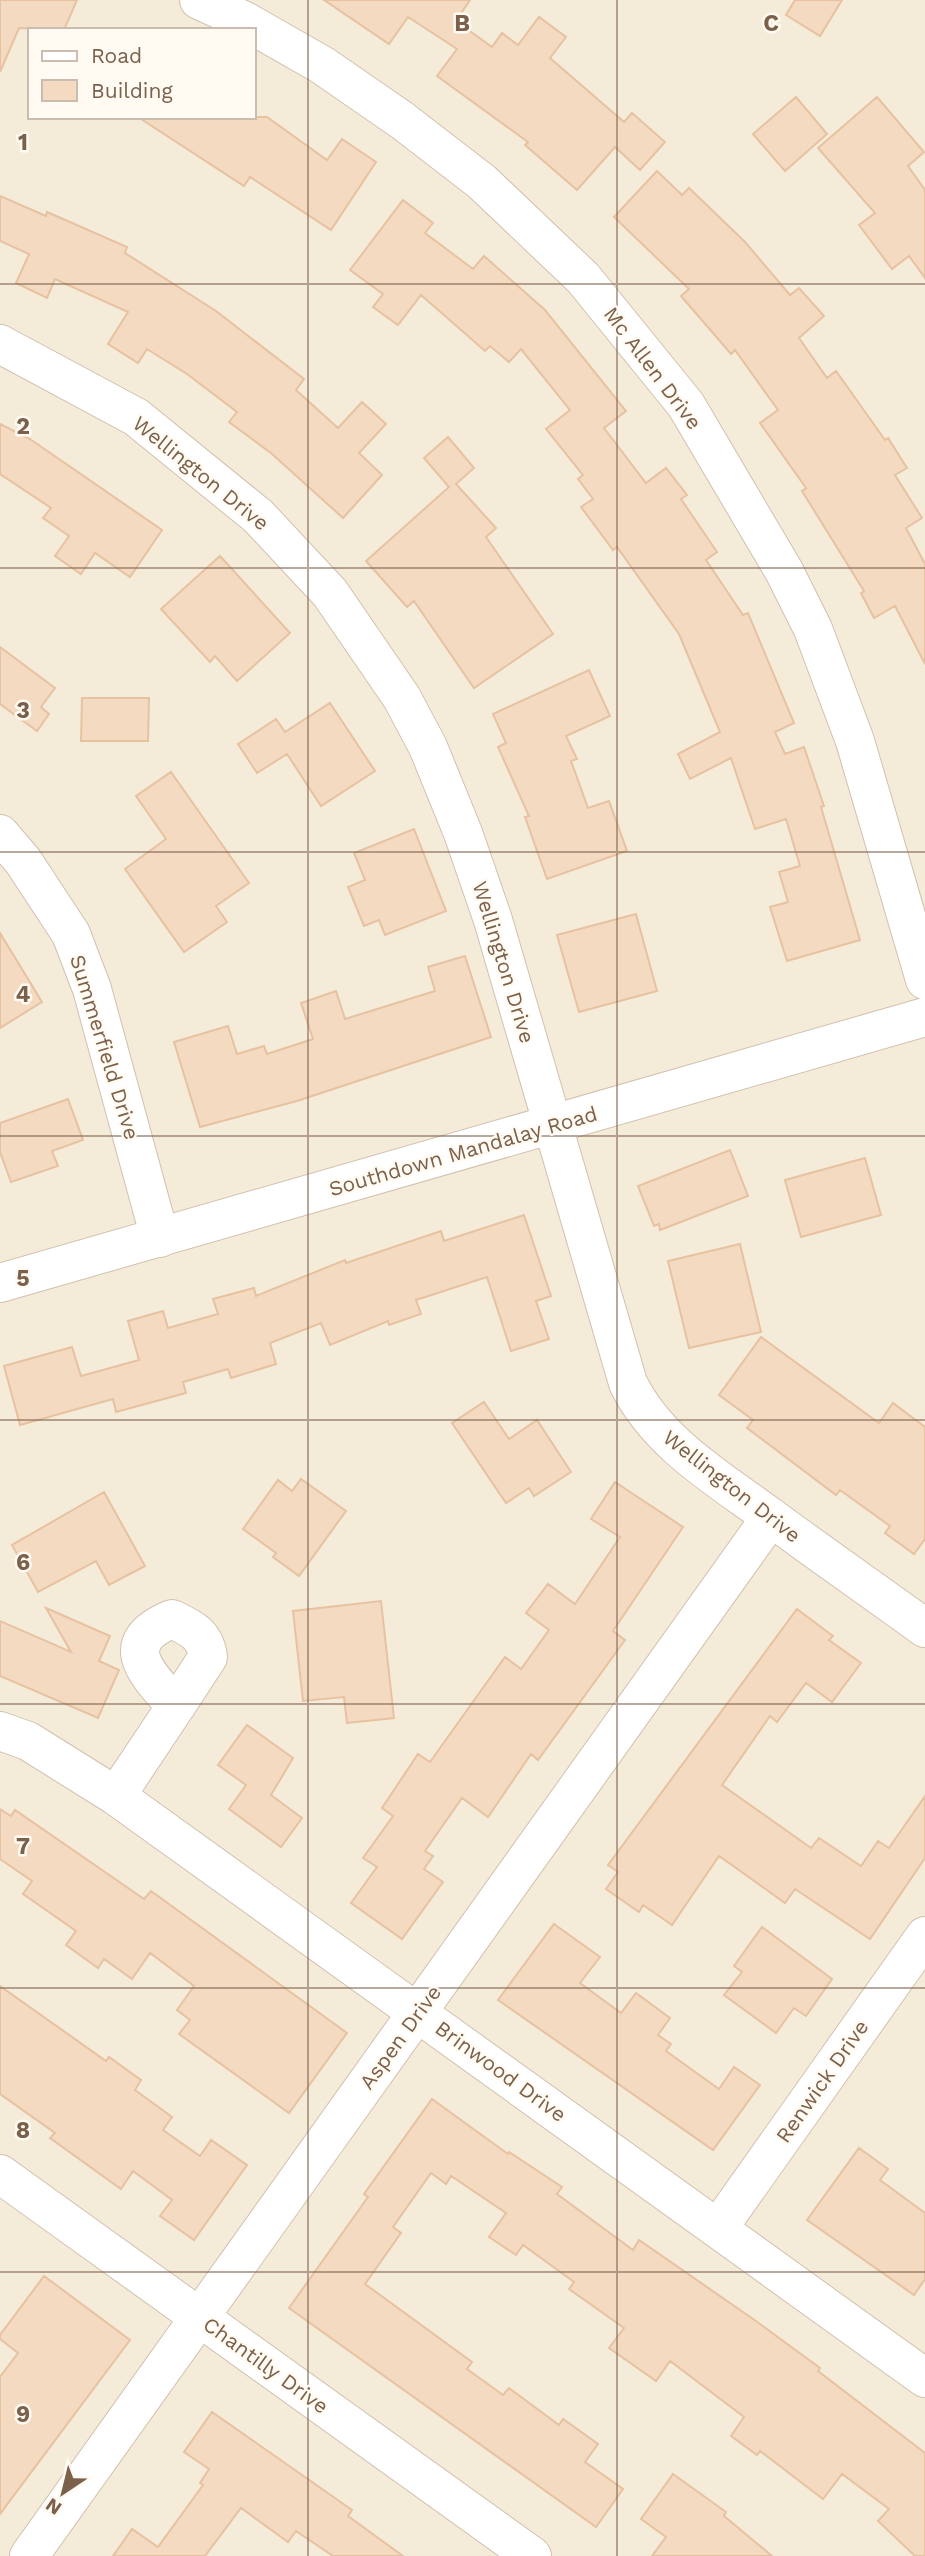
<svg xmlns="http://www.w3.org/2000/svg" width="925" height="2556" viewBox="0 0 925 2556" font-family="'Work Sans',sans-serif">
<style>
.residential{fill:#f5ebd9;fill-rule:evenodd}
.building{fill:#f4dac1;stroke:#e7c2a1;stroke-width:2}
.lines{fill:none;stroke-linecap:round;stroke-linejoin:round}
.minor-casing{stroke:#d1c1af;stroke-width:40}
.minor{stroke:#fff;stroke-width:38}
.grid{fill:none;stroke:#7b614c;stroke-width:2;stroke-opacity:0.55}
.labels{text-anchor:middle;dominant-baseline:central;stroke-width:5;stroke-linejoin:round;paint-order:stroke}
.street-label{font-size:21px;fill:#7b614c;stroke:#fffbf2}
.grid-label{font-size:23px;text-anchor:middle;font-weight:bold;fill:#7b614c;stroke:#fffbf2;stroke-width:5;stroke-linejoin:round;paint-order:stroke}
</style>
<rect width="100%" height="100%" fill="#fdf8eb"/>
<!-- residential -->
<path class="residential" d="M 0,0 L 925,0 L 925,2556 L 0,2556 ZM 30,30 L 254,30 L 254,117 L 30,117 Z"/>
<!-- building -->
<path class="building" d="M 0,0 L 77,0 L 64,30 L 19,28 L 0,72 Z
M 324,0 L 470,0 L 456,21 L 492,47 L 502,33 L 518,45 L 539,17 L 566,37 L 550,58 L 624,122 L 632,113 L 665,142 L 640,170 L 615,147 L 577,190 L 525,145 L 528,142 L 437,76 L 457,49 L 408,17 L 389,44 Z
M 795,0 L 842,0 L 820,36 L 786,15 Z
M 796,97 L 827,134 L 785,171 L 753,134 Z
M 877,97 L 924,152 L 908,166 L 925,190 L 925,278 L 909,256 L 892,269 L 859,225 L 875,213 L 818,148 Z
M 138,117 L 267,117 L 327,160 L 342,139 L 376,162 L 331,230 L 250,177 L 244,186 Z
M 657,171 L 682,195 L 689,188 L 745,242 L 790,295 L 799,288 L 824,316 L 799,338 L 827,378 L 836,371 L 885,440 L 888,438 L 907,468 L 895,475 L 922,518 L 906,528 L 925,564 L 925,664 L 895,606 L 874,618 L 861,593 L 864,591 L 802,491 L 806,488 L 760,423 L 778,410 L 735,350 L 731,354 L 681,296 L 689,289 L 614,217 Z
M 0,196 L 46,216 L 47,212 L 127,247 L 125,253 L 216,311 L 304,379 L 296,390 L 338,428 L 362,402 L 386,424 L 359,453 L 382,475 L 343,518 L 272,454 L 229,422 L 237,412 L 187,374 L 147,349 L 138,363 L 108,344 L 128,312 L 55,279 L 47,298 L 16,283 L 29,254 L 0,241 Z
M 403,200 L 433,223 L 425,233 L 473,269 L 484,256 L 545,310 L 626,411 L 604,428 L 646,483 L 666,468 L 687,495 L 681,499 L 717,552 L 706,560 L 743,615 L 748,613 L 794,723 L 775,732 L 785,754 L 804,747 L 824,806 L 821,807 L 860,940 L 787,961 L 770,907 L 788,902 L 779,872 L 800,866 L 786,819 L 755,829 L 731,758 L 690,779 L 678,754 L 720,732 L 679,634 L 617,547 L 613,550 L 581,507 L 593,499 L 578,479 L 583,475 L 546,429 L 570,410 L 521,349 L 509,362 L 490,346 L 485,351 L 421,295 L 398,325 L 373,307 L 383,294 L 350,270 Z
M 0,424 L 30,439 L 162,530 L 130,577 L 95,553 L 81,574 L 55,556 L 69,536 L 43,518 L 51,508 L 0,474 Z
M 448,437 L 474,468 L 456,484 L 496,528 L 486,537 L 553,634 L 474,688 L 414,601 L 407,607 L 366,561 L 449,487 L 424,458 Z
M 220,556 L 290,633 L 237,681 L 215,656 L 210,662 L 161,609 Z
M 0,647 L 55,688 L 41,707 L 49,714 L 37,731 L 0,704 Z
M 589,670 L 610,716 L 566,736 L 577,759 L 571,761 L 588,808 L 609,801 L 627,851 L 547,879 L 525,817 L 529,816 L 498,747 L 506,743 L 493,714 Z
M 82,698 L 149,698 L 148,741 L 81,741 Z
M 330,703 L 375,771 L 321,806 L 287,754 L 257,773 L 238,744 L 276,719 L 285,732 Z
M 171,772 L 249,883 L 216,906 L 227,922 L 184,952 L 125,869 L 166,839 L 136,796 Z
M 414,829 L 446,911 L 385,935 L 379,920 L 364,926 L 348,887 L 365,880 L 354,853 Z
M 636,914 L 657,991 L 579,1012 L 557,935 Z
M 0,933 L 42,1002 L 0,1028 Z
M 465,956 L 491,1037 L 297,1101 L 200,1127 L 174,1042 L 228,1026 L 237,1054 L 264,1046 L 267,1054 L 313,1039 L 301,1003 L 336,991 L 345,1019 L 435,991 L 428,967 Z
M 68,1099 L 83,1140 L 52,1151 L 58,1166 L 11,1182 L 0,1152 L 0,1123 Z
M 730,1150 L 748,1196 L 660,1230 L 659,1224 L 654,1226 L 638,1186 Z
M 865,1158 L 881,1215 L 801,1237 L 785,1180 Z
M 524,1215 L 551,1296 L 536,1301 L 549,1339 L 511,1351 L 487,1277 L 416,1300 L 421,1314 L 389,1325 L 388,1321 L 330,1345 L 321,1323 L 270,1343 L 276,1364 L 231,1378 L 228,1369 L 183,1382 L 186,1393 L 116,1412 L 113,1399 L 20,1425 L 4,1366 L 72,1347 L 81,1376 L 139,1360 L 128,1321 L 163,1311 L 168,1328 L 218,1314 L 213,1299 L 254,1288 L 256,1296 L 345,1260 L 346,1263 L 441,1231 L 444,1241 Z
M 740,1244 L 761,1332 L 689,1348 L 668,1261 Z
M 761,1337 L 879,1423 L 893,1403 L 925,1427 L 925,1539 L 914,1554 L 885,1533 L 890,1526 L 840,1490 L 836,1495 L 747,1428 L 753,1420 L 719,1395 Z
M 484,1402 L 509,1439 L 537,1420 L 571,1472 L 534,1496 L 529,1488 L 506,1503 L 452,1423 Z
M 301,1479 L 346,1511 L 299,1576 L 273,1557 L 276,1553 L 243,1529 L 278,1480 L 292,1491 Z
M 615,1482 L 683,1527 L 613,1631 L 625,1640 L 538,1760 L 531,1754 L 488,1817 L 462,1798 L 425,1851 L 433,1856 L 424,1869 L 443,1882 L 402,1939 L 351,1903 L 377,1867 L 363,1858 L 393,1816 L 382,1808 L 418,1754 L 430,1762 L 505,1657 L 521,1669 L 549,1630 L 526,1613 L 548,1584 L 575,1604 L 620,1537 L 591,1519 Z
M 104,1492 L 145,1566 L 109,1585 L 96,1561 L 38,1592 L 12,1545 Z
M 381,1601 L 394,1718 L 347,1723 L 344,1697 L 303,1701 L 293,1611 Z
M 46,1608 L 110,1636 L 99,1661 L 119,1670 L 98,1718 L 0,1676 L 0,1621 L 71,1652 Z
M 797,1609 L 833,1636 L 829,1640 L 861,1663 L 832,1702 L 806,1683 L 777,1722 L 770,1716 L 722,1785 L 811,1848 L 819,1838 L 861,1866 L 878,1841 L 889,1848 L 925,1796 L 925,1858 L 870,1939 L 795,1889 L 785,1903 L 719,1856 L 672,1925 L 643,1905 L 639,1912 L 606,1889 L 618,1872 L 608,1865 Z
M 247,1725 L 293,1758 L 271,1795 L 302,1818 L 281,1847 L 229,1809 L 246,1785 L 218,1765 Z
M 0,1809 L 11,1816 L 15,1810 L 144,1899 L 151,1891 L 347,2033 L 289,2113 L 179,2034 L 190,2020 L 177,2010 L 194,1986 L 150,1953 L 132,1979 L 104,1959 L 98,1968 L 66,1945 L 76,1931 L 23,1894 L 32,1881 L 0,1859 Z
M 554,1924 L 600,1957 L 580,1983 L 621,2013 L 636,1993 L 670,2018 L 658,2035 L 671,2044 L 666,2051 L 719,2089 L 734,2067 L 760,2085 L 713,2150 L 498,2000 Z
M 762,1927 L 832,1979 L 806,2016 L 794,2008 L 776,2033 L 724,1995 L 742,1972 L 734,1966 Z
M 0,1986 L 106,2061 L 109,2057 L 141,2080 L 135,2090 L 172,2117 L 163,2130 L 200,2156 L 211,2140 L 247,2165 L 194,2240 L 160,2216 L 172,2200 L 133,2171 L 121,2189 L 50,2138 L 55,2133 L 0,2094 Z
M 432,2099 L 508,2154 L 509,2152 L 562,2187 L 557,2194 L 633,2250 L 639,2240 L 756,2321 L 820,2368 L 818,2371 L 925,2453 L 925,2556 L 915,2556 L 878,2521 L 889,2509 L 842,2474 L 823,2499 L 760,2451 L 757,2455 L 731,2436 L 744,2417 L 670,2361 L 656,2381 L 609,2348 L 624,2328 L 569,2289 L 574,2282 L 523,2245 L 516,2255 L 489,2237 L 506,2213 L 451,2176 L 446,2184 L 431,2173 L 393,2227 L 401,2233 L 365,2284 L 472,2362 L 467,2369 L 503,2395 L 509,2388 L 559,2425 L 563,2419 L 598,2444 L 585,2462 L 623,2489 L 596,2527 L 289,2308 L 368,2197 L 364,2194 Z
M 859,2148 L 888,2169 L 880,2180 L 925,2213 L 925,2279 L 914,2295 L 807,2220 Z
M 44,2276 L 130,2340 L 0,2514 L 0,2377 L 18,2353 L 0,2339 L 0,2335 Z
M 212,2412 L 352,2510 L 348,2516 L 403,2556 L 333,2556 L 296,2531 L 288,2542 L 241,2508 L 205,2556 L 113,2556 L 132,2529 L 158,2547 L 203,2485 L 200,2483 L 209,2469 L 184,2452 Z
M 673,2474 L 726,2512 L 724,2516 L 772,2556 L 652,2556 L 666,2537 L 641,2519 Z"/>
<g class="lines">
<!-- minor casing -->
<g class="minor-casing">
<path id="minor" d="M 199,0 L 245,21 L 322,65 L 403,121 L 482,182 L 583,278 L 686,405 L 784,571 L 813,629 L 855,741 L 925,980
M 0,344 L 136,417 L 258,516 L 330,593 L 402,698 L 428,747 L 463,833 L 493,920 L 628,1383 C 657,1443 719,1479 772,1518 C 822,1555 874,1591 925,1628
M 0,834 L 23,861 L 71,934 L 92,989 L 160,1238
M 0,1283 L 925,1017
M 172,1619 C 191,1628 205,1634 208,1657 L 176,1706 C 147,1674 114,1643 172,1619 Z
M 0,1731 L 28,1741 L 116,1796 L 925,2378
M 116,1796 L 176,1706
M 0,2174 L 532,2556
M 719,2227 L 925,1936
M 29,2556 L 771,1517"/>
</g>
<!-- minor -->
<use href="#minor" class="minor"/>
</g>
<!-- grid -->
<path class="grid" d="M 308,0 L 308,2556M 617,0 L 617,2556M 0,284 L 925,284M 0,568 L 925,568M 0,852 L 925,852M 0,1136 L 925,1136M 0,1420 L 925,1420M 0,1704 L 925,1704M 0,1988 L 925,1988M 0,2272 L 925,2272"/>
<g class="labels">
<!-- street labels -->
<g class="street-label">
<text transform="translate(653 368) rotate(53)">Mc Allen Drive</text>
<text transform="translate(201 473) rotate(39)">Wellington Drive</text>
<text transform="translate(504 962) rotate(73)">Wellington Drive</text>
<text transform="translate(105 1047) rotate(73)">Summerfield Drive</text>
<text transform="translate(463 1151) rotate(-16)">Southdown Mandalay Road</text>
<text transform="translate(732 1486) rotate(38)">Wellington Drive</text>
<text transform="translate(400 2037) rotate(-54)">Aspen Drive</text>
<text transform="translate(501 2071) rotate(36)">Brinwood Drive</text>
<text transform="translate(822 2081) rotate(-55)">Renwick Drive</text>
<text transform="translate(266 2365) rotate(36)">Chantilly Drive</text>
</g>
</g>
<g class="grid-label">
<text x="462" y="31">B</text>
<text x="771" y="31">C</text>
<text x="23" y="150">1</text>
<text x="23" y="434">2</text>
<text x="23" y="718">3</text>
<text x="23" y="1002">4</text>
<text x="23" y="1286">5</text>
<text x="23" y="1570">6</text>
<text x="23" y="1854">7</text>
<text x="23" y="2138">8</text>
<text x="23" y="2422">9</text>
</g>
<!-- legend -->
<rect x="28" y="28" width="228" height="91" fill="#fffbf2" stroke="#cabdb0" stroke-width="2"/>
<rect x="42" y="51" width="35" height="10" fill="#ffffff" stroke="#cabdb0" stroke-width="2"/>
<text x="91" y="63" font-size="21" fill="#7b614c">Road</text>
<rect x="42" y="80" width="35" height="21" fill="#f4dac1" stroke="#cabdb0" stroke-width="2"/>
<text x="91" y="98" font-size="21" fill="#7b614c">Building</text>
<!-- north arrow -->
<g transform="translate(63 2493) rotate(215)" stroke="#fffbf2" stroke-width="5" paint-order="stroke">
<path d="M0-5L12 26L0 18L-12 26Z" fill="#7b614c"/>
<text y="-10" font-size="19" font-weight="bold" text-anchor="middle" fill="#7b614c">N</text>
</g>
</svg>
